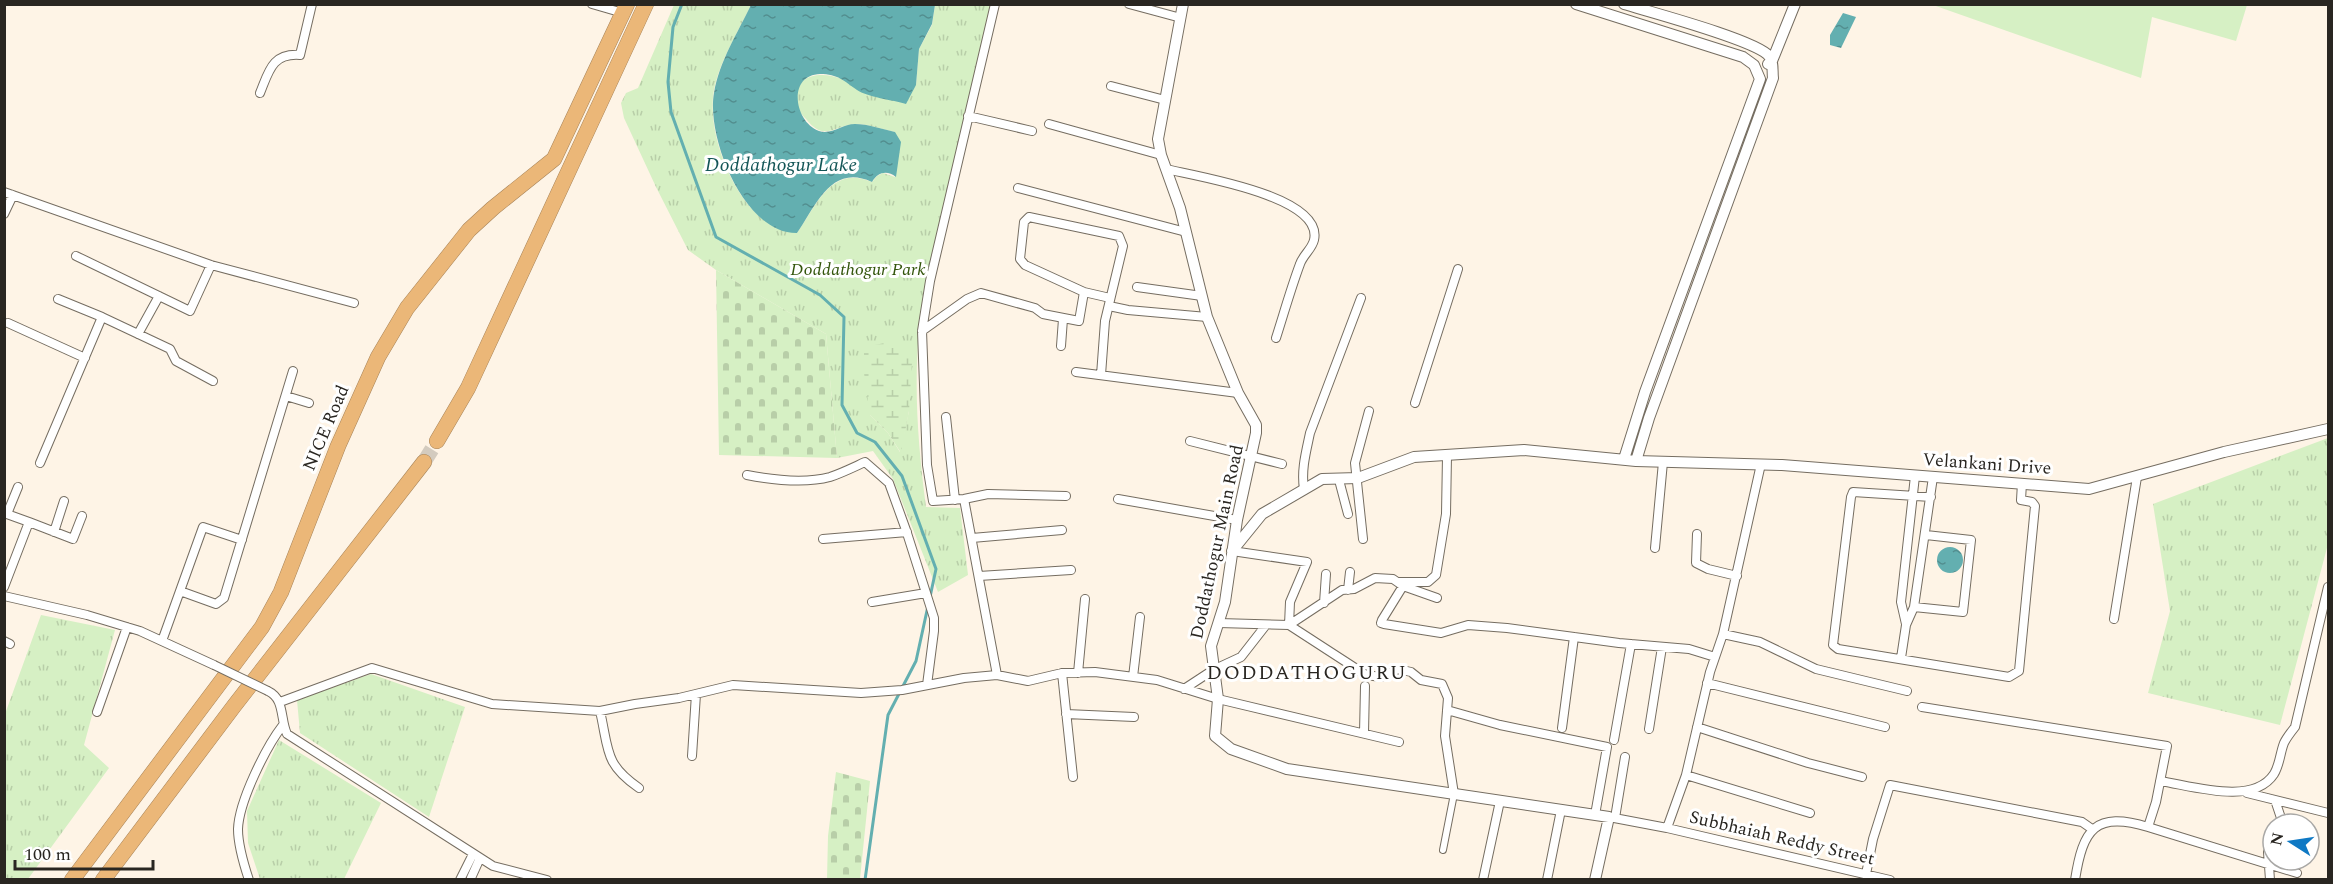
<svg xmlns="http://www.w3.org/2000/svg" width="2333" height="884" viewBox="0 0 2333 884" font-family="Spectral,serif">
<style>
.grass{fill:url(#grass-tufts);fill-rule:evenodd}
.wetland{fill:url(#wetland-marsh)}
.cemetery{fill:url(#cemetery-stones)}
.garden{fill:#d6f0c4}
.water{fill:url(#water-ripples)}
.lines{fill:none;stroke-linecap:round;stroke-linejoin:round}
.stream{stroke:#63afb0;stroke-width:3}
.motorway-tunnel{stroke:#d3cbbf;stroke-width:15;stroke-dasharray:15 8;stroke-linecap:butt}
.pedestrian-casing{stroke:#756d61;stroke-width:8}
.minor-casing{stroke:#756d61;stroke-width:10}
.tertiary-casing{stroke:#756d61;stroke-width:12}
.motorway-casing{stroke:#a7845a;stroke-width:16}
.pedestrian{stroke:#fff;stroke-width:6}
.minor{stroke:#fff;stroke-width:8}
.tertiary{stroke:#fff;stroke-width:10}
.motorway{stroke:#ebb778;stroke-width:15}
.minor-bridge-casing{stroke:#756d61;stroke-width:10;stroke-linecap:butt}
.minor-bridge{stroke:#fff;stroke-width:8}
.labels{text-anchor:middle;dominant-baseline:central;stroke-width:6;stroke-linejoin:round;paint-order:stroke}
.park-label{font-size:18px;font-style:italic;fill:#33550b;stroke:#fff}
.street-label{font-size:18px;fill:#292621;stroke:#fff}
.water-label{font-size:20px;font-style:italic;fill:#135556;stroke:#fff}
.neighbourhood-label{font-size:20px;letter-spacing:1.5px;fill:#292621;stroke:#fff}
</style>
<defs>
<pattern id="grass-tufts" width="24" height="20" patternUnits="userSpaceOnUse" patternTransform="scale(1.5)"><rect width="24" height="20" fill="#d6f0c4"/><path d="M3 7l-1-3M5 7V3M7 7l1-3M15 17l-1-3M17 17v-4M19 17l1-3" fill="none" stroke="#b8cea8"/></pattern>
<pattern id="wetland-marsh" width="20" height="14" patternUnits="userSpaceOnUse" patternTransform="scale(1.5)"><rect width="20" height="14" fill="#d6f0c4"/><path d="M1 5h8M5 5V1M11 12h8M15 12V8" fill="none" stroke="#b8cea8"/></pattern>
<pattern id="cemetery-stones" width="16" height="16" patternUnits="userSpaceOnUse" patternTransform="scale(1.5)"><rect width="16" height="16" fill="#d6f0c4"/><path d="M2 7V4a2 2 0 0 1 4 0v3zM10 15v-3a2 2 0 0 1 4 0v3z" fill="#b8cea8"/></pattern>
<pattern id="water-ripples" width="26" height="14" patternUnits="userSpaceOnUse" patternTransform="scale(1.5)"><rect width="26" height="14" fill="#63afb0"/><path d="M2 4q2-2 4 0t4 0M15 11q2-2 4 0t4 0" fill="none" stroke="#528e8f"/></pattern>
</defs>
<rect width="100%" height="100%" fill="#fef4e6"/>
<!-- grass -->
<path class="grass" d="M 674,5 L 751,5 C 739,30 722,57 715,85 C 705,126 728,188 759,216 C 768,225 785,229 797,233 C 816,206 831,164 872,182 L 877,176 L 883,173 L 895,177 L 895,132 C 884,130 871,125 859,124 C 835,123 826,144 806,119 C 802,115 800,112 798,107 C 786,69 836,67 858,90 L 916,85 L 919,49 L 932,25 L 935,5 L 992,5 L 920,321 C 913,384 918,445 926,507 L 960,508 L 968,575 L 938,592 L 893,479 L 873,451 L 837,458 L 826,334 L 716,270 L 688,250 L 656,187 L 624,118 L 621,103 L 626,93 L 638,88 ZM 909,411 L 900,452 L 888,433 L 870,415 Z
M 2328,438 L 2328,544 L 2280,725 L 2148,693 L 2170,611 L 2153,504 Z
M 41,615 L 115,630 L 84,745 L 109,768 L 28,879 L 5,879 L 5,714 Z
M 371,674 L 465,707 L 429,817 L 300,733 L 297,700 Z
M 279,740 L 381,803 L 344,879 L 260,879 L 248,843 L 247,811 Z"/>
<!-- wetland -->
<path class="wetland" d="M 890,342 L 912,361 L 909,411 L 901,453 L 888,433 L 870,415 L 864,373 L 864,347 Z"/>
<!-- cemetery -->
<path class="cemetery" d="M 716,270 L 826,334 L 837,458 L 719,455 Z
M 836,772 L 870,781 L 860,879 L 827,879 L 828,836 Z"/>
<!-- garden -->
<path class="garden" d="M 1933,5 L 2247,5 L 2236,41 L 2152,17 L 2141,78 Z"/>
<!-- water -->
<path class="water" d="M 751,5 L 935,5 L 932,24 L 919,49 L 916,85 L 906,104 C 893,100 867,97 857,90 C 844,81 838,74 820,74 C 787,75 794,122 819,131 C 832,135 842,124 855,124 C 868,124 882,129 895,132 L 901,142 L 896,177 C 887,170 878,172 872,182 C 831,163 816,206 797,233 C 744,234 706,137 714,93 C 719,62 738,32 751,5 Z
M 1843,13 L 1856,17 L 1841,48 L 1830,45 L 1830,35 Z
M1937 560a13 13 0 1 1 26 0a13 13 0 1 1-26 0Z"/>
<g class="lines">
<!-- stream -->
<path class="stream" d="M 682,4 L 673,27 L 668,82 L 671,112 L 716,237 L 820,295 L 844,317 L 842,405 L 857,433 L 875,442 L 902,476 L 936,569 L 930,597
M 865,880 L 888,715 L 916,661 L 928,606"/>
<!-- motorway-tunnel -->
<path class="motorway-tunnel" d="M 424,462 L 437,441"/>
<!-- pedestrian casing -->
<g class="pedestrian-casing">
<path id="pedestrian" d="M 1443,850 L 1454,794"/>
</g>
<!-- minor casing -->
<g class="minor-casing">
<path id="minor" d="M 592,4 L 623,13
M 995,4 L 930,281 L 922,331 L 927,465 L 933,501 L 964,499 L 988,494 L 1066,496
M 1129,4 L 1181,18
M 1111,86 L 1165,100
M 260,93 C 269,71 272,53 300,55 L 312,4
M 968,116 L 1032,131
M 1049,124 L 1161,155
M 1166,169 C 1195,176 1324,196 1314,240 C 1312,249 1303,255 1300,264 C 1291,288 1284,313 1276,338
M 1018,188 L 1186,232
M 4,192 L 211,265 L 354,303
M 4,214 L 13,195
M 76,256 L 190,311 L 211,265
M 1137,287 L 1202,296
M 58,299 L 102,317
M 1109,306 L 1128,310 L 1207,317
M 8,323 L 85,358
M 922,331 L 967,299 L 981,293 L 1035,308 L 1043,314 L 1079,321 L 1084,292
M 138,334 L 159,296
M 1061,346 L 1063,319
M 1076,372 L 1238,393
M 1101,375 L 1105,321 L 1123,246 L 1119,236 L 1029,217 L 1024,222 L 1020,259 L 1025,265 L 1084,292 L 1110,298
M 286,396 L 309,403
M 1415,403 L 1458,269
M 946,417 L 955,500
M 1190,441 L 1282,464
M 40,463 L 102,317 L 170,349 L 176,361 L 213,381
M 747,475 C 773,480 804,484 830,477 C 842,473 854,467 865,462 L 889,483 L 906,530 L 934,618 L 934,631 L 927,685
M 1339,480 L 1348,514
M 1304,489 C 1301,470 1306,452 1310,433 L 1361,298
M 1931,497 L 1853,492 L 1851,497 L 1833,645 L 1838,649 L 2009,677 L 2019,671 L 2035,506 L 2032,502 L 2021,500 L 2022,483
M 964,499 L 997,675
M 1118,499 L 1237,520
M 4,513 L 29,522 L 4,587
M 7,514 L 18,487
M 29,522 L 73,539 L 82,516
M 54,532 L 64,501
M 1697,534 L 1696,563 L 1708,569 L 1737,576
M 972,538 L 1062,530
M 823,539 L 907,532
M 1363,539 L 1355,463 L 1369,411
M 1655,548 L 1663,462
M 1232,551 L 1307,562 L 1290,602 L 1289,625 L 1366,675 L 1381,677 L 1398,669 L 1411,672 L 1421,680 L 1442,684 L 1448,698 L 1445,736 L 1454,794
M 979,576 L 1071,570
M 1398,582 L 1428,582 L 1436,575 L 1446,514 L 1447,456
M 1403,586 L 1382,620 L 1381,623 L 1384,624 L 1441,633 L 1468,625 L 1507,628 L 1619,643 L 1689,649 L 1715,657
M 1348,590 L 1350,572
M 180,591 L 216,604 L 224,598 L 293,371
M 4,596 L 87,615 L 140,631 L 214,665
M 872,602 L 926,593
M 1324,603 L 1326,574
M 1914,607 L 1963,612 L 1971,540 L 1926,535
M 2114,619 L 2137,477
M 1219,623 L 1289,625 L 1342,590 L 1354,589 L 1375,578 L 1393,579 L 1403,586 L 1437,598
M 1906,624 L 1901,602 L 1915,476
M 1723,634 L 1760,642 L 1816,669 L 1907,691
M 4,641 L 10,644
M 162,641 L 203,527 L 242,540
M 1901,658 L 1906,625 L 1914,607 L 1933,477
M 1062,673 L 1073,777
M 1078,673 L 1085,599
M 1133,677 L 1140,617
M 1707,683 L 1885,727
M 1184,689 L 1213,670 L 1241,657 L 1266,625
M 268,691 C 285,699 280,719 287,734 L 493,866 L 547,880
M 280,702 L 372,668 L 492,704 L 600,711 L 635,704 L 679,698 L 733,685 L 861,693 L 902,690 L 964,678 L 997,675 L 1028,681 L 1062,673 L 1095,672 L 1157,680 L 1218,699 L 1399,742
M 1922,707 L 2167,746 L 2156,802 L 2148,827 C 2095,811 2083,829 2075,880
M 1447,710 L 1500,725 L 1607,747 L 1595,815
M 600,711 C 609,750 604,764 639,788
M 97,712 L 127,627
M 1066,714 L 1134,717
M 1697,727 L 1808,763 L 1862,777
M 1562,728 L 1574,637
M 1649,729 L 1662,647
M 1364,733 L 1365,686
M 1614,740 L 1631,644
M 692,756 L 696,694
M 1686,775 L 1810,813
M 2160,781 C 2193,786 2253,806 2274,774 C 2280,764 2280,753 2284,743 C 2287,737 2291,732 2295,727 L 2328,587
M 2247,793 L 2328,813
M 2275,800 L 2283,824
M 1609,817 L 1667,828 L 1686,775 L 1710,672 L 1723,634 L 1761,464
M 1615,818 L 1625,757
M 2148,827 L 2297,873
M 1667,828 L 1890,880
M 1866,874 L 1873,839 L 1890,785 L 2082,822 L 2092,829
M 471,878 L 480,858
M 249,880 C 244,865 238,844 238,829 C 239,801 266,747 283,725
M 460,880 L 473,854
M 1483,880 L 1500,801
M 1547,880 L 1561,810
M 2270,880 L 2268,852 L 2273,844"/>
</g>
<!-- tertiary casing -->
<g class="tertiary-casing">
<path id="tertiary" d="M 1183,4 L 1158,139 L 1161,155 L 1180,208 L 1207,317 L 1238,393 L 1256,425 L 1256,433 L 1237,520 L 1225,602 L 1211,646 L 1218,699 L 1215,736 L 1231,749 L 1287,769 L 1609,817 L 1595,880
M 1576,4 L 1743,57 L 1754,65 L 1760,79 L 1645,392 L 1624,459
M 1624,4 C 1650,12 1756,40 1769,56 C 1774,62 1772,71 1773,78 L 1649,418 L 1636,461
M 1768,64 L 1772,61 L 1795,4
M 1232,551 L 1262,514 L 1322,479 L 1358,478 L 1414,457 L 1524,450 L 1636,461 L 1782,465 L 2089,489 L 2224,452 L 2328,429"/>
</g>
<!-- motorway casing -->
<g class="motorway-casing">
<path id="motorway" d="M 437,441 L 468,388 L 646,4
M 72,880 L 262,627 L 281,592 L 338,446 L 378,357 L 407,308 L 469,230 L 493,208 L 554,159 L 627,4
M 103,880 L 234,706 L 424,462"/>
</g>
<!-- pedestrian -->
<use href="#pedestrian" class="pedestrian"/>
<!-- minor -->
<use href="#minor" class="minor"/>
<!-- tertiary -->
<use href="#tertiary" class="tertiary"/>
<!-- motorway -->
<use href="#motorway" class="motorway"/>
<!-- minor-bridge casing -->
<g class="minor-bridge-casing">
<path id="minor-bridge" d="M 214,665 L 268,691"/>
</g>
<!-- minor-bridge -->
<use href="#minor-bridge" class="minor-bridge"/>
</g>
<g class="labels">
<!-- park labels -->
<g class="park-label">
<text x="858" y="269">Doddathogur Park</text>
</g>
<!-- street labels -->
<g class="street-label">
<text transform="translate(326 428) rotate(-67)">NICE Road</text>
<text transform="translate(1987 464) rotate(4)">Velankani Drive</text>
<text transform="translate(1217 542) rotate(-78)">Doddathogur Main Road</text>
<text transform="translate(1782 838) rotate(13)">Subbhaiah Reddy Street</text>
</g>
<!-- water labels -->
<g class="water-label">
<text x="781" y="165">Doddathogur Lake</text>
</g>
<!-- neighbourhood labels -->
<g class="neighbourhood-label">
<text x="1307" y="673">DODDATHOGURU</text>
</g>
</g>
<!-- border -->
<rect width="2333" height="884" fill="none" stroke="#292621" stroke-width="12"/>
<!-- north arrow -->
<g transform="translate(2291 842) rotate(282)"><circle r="28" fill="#ffffff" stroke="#a9a8a6" stroke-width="1.5"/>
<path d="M0-4.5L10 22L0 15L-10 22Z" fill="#0f79c4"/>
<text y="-9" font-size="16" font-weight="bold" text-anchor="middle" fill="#292621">N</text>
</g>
<!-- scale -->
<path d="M15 860v9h138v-9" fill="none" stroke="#292621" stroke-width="3"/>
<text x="24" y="860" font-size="18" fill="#292621" stroke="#ffffff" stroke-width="4.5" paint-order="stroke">100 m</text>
</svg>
